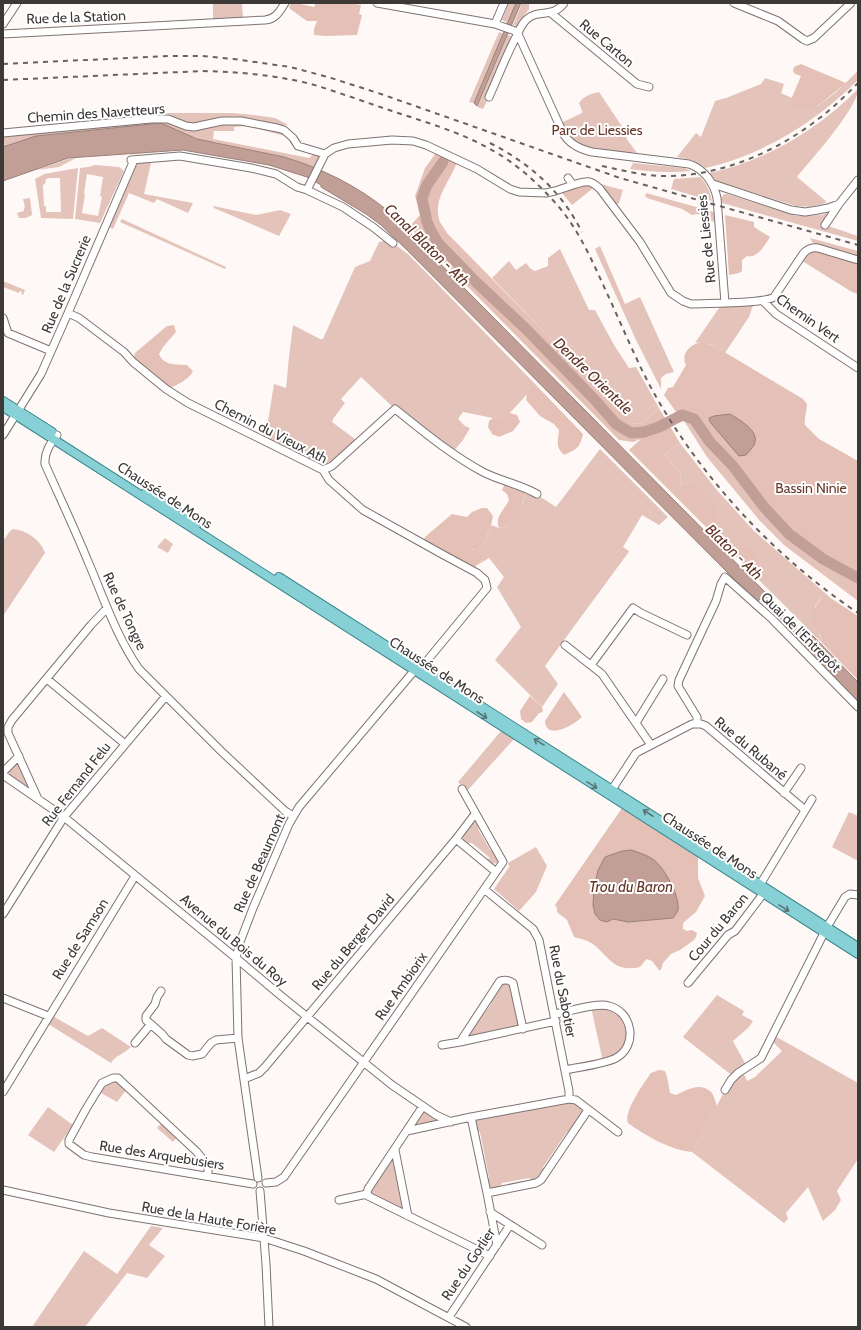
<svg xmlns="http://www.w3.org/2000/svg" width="861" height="1330" viewBox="0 0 861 1330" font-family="Cabin,sans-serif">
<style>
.green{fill:#e4c3ba;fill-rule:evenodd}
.forest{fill:#e4c0b6;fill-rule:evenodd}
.water{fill:#c29f96;stroke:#9a807a}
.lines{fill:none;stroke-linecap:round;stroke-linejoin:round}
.river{stroke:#c29f96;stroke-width:11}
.minor-casing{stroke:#7e7370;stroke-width:9}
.major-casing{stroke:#38878c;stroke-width:10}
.minor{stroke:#fff;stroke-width:7}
.major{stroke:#86d0d6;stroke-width:8}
.rail{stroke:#666260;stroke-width:2;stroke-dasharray:5 5;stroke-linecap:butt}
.oneway{stroke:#5a7577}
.labels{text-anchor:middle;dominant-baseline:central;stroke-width:4;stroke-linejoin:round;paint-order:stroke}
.street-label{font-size:14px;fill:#3d3937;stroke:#fff}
.park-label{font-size:14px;fill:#69372a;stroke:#fff}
.water-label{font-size:15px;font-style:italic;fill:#623225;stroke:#fff}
</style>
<rect width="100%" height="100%" fill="#fef9f7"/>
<!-- green -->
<path class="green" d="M 213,3 L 242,3 L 243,18 L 213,19 Z
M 509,3 L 516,3 L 508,23 L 502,20 Z
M 522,3 L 529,3 L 529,9 L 517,26 L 513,25 Z
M 499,32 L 504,34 L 474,103 L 469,102 Z
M 508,35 L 513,37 L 489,97 L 483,109 L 477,107 Z
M 858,71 L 858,80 C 816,122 763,155 705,168 L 692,160 L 677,157 L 696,133 L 701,137 L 715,101 L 726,98 L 761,84 L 765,78 L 784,84 L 781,93 L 792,98 L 790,102 L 814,109 L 835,93 Z
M 858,89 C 858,108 810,161 797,177 L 827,202 C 816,207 808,207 796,206 L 715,181 L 709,173 C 766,161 817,130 858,89 Z
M 599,92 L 625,131 L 628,136 L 626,138 L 637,153 L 633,152 L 633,158 L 578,147 L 559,124 L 582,113 L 582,111 L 579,103 C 584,96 590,94 599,92 Z
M 166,113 L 232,113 L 254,115 L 275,118 L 288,125 C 281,126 274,123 267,122 C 253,119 239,115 225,117 C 215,118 204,123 195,124 C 186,124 174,116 166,113 Z
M 164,121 L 180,126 L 229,122 L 280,130 L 289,137 L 246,126 L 234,127 L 234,131 L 214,131 L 213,139 L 309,158 L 318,151 L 321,152 L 317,169 L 284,157 L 197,139 L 161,123 L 36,136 L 3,147 L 3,136 Z
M 76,158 L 59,167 L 36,170 L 68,159 Z
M 150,158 L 151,163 L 144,194 L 193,203 L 188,213 L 157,199 L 154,203 L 129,193 L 113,229 L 106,226 L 134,160 Z
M 633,163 L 684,168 L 691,171 C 671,173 651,172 630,169 Z
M 95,165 L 119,167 L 124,171 L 100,223 L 75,219 L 80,168 L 88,167 ZM 87,174 L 103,177 L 100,196 L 102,197 L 98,216 L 82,213 L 85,194 L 84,193 Z
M 78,168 L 73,219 L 41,218 L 35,179 L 44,174 ZM 50,178 L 60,178 L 61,212 L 46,212 L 46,206 L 44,206 L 43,185 L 45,184 L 46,179 Z
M 700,177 C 707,184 710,191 712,201 L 671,189 L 674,179 Z
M 593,182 L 623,190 L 619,203 L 614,207 Z
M 646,193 L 714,212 L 714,222 L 706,217 L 697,214 L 692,215 L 682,209 L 647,198 L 645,196 Z
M 724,194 L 727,194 L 797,216 L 822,215 L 834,211 L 825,225 L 858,236 L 858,241 L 722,203 L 721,199 Z
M 30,198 L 32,215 L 26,218 L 19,218 L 17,213 L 24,211 L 24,208 L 25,207 L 23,199 Z
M 213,206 L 256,215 L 280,210 L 291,214 L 279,236 L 214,208 Z
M 122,219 L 226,267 L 225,269 L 120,222 Z
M 810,238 L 858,251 L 858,260 C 846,256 813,250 810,238 Z
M 389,240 L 409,255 L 535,384 L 535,386 L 503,420 L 463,412 L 458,419 L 465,426 L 470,428 L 463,440 L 452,453 L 395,409 L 361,377 L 341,399 L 345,403 L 333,419 L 332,422 L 359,442 L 328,468 L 262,440 L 268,421 L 274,384 L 286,388 L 289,357 L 293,325 L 320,339 L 323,339 L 355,267 L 370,261 L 379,242 Z
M 600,246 L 625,304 L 640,297 L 674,372 L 666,374 L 661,378 L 661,389 L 636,340 L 595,249 Z
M 560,249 L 589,310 L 595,310 L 614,345 L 629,368 L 636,367 L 659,408 L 644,423 L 631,424 L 623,405 L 602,388 L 585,367 L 573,346 L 564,344 L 557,345 L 492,278 L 509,261 L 516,270 L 526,263 L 531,269 L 535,271 L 548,266 L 548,258 Z
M 3,281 L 25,290 L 23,295 L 21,294 L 22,292 L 20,291 L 19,293 L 3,287 Z
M 720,303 L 754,303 L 749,317 L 725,353 C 716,347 707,341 695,343 L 719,308 Z
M 682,415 L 694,419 L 710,442 L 733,466 L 764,507 L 789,534 L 823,559 L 858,578 L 858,601 L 784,545 L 760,521 L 707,457 L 686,424 Z
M 680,443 L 716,489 L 754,531 L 832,599 C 822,596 820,599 815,607 L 820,636 L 822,639 L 821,642 L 747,568 L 753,568 L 745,548 C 742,548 738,549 735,548 C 728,544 721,535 718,528 L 685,486 L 681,486 L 680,481 L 681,474 L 664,455 Z
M 600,449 L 668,517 L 659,525 L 642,515 L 623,547 L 629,551 L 628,553 L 545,666 L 558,684 L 542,707 L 495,660 L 521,627 L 497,587 L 504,577 L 489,558 L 479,564 L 483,558 L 470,547 L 483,545 L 491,525 L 499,528 L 506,526 L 523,502 L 527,488 L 556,507 Z
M 13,529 C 26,530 41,540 45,553 L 3,616 L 3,541 L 10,531 Z
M 165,538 L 173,544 L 168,553 L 157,547 Z
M 501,731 L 514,739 L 467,791 L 458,782 Z
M 19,756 L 38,799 L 3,772 Z
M 849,812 L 858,816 L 858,861 L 832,847 Z
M 474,822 L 477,823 L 479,826 L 478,829 L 491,851 L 492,849 L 498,860 L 497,863 L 491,864 L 486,860 L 490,858 L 472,843 L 465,843 C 458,836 467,826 474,822 Z
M 536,847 L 547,866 L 536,892 L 519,911 L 494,889 L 509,867 L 508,863 Z
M 509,980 L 523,1029 L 504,1029 L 484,1033 L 484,1037 L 469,1037 L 468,1035 L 472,1023 L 478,1022 L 491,1004 L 489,998 L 500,981 Z
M 717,995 L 744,1011 L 742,1015 L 753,1021 L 749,1027 L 733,1041 L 747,1067 L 742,1074 L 745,1076 L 747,1081 L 755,1077 L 782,1051 L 771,1040 L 775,1036 L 858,1083 L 858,1159 L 837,1191 L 841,1200 L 835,1210 L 823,1221 L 808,1187 L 786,1213 L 788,1219 L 784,1223 L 692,1152 L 729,1083 L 734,1077 L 683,1037 Z
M 609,1006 L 630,1026 L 624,1052 L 603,1062 L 591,1007 Z
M 49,1014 L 88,1036 L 102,1028 L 131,1047 C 124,1054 116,1055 111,1063 L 45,1022 Z
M 112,1082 L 117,1082 L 127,1089 L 117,1102 L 101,1093 L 106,1084 Z
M 569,1099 L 588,1110 L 575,1131 L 567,1132 L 543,1167 L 546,1174 L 536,1183 L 529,1178 L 502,1183 L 499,1190 L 487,1193 L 484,1182 L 489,1178 L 480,1132 L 473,1128 L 471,1117 Z
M 48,1107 L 73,1125 L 54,1152 L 28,1135 Z
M 427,1109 L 439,1117 L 437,1125 L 414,1130 L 411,1126 L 419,1113 Z
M 164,1120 L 179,1135 L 173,1142 L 157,1128 Z
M 392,1160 L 394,1161 L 403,1209 L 396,1210 L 368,1191 L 389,1161 Z
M 151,1226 L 163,1228 L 149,1245 L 165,1256 L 147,1278 L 127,1273 L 85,1327 L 32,1327 L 84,1251 L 117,1274 Z"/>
<!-- forest -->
<path class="forest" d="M 291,3 L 296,3 L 314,7 L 316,3 L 349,3 L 361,5 L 359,14 L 362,15 L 357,35 L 326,36 L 314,35 L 314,29 L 317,21 L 307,21 L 304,19 L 289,8 Z
M 801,64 L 846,83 L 814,109 L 794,109 L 790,102 L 801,76 L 795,74 L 793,71 L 794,67 Z
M 438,150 L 458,159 C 452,180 431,199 440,222 C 442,226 445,229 447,233 L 557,345 L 564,344 L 573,346 L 585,367 L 602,388 L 624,405 L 631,424 L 644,423 L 659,408 L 680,443 L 664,455 L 681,474 L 680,481 L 681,486 L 685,486 L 691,483 L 712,501 L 720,533 L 726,541 L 736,548 L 745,548 L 753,551 L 756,557 L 756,564 L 753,568 L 747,568 L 629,450 L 641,439 L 633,442 L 619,440 L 409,227 L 420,215 L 415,196 L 425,168 Z
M 589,181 L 597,185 L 572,205 L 562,193 L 587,185 Z
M 725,215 L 754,222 L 754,227 L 770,237 C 765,245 757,259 747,256 L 742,260 L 742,271 L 739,273 L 729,275 Z
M 809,249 L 858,260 L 858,294 L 852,292 L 799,259 Z
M 174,325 L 176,332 L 163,347 L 159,354 C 164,366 176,364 187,365 L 193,371 C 189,380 176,386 166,389 L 133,362 L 135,353 L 167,326 Z
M 702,342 L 716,347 L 803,399 L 807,404 C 807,411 804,417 805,425 L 819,439 L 858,461 L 858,578 L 823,559 L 789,534 L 764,507 L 733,466 L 710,442 L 694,419 L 676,412 L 664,395 L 668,388 L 673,387 L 686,365 C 680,353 691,344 702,342 Z
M 535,384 L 583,434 C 580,448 577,449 564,455 C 555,447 558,441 559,430 L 554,424 L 540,416 L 526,400 L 527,394 Z
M 509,413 L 517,415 L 520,422 L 513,431 L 499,437 L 492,434 L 488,427 L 489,421 L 493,418 L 503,419 Z
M 505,483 L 527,488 L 523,501 L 519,510 L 506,526 L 499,528 C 494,517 505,509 509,500 L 507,494 L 502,490 Z
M 482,508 L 487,508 L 493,516 L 491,525 L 483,545 L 475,548 L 471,548 L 473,550 L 480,552 L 483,558 L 479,564 L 471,569 L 426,545 L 424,540 L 425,537 L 452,514 L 467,517 L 472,512 Z
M 826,597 L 832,599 L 858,616 L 858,680 L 821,642 L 822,639 C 821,637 820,633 818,631 C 818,630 816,630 816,629 C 809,621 815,599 826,597 Z
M 564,692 L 582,717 C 574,725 546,741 545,721 Z
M 530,696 L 542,707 L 543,712 L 539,713 L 532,722 L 526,723 L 521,719 L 520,711 Z
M 622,808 L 698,857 L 698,878 L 705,896 L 696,912 L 683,923 L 683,929 L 687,931 L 692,930 L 697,933 L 696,937 L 694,940 L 680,950 L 671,954 L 663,963 L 661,970 L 659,970 L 652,961 L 647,959 C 644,961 643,964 641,966 C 639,968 635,968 632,968 C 613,970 607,955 594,945 C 588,940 581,939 574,937 L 567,920 L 557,912 L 557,908 L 555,905 ZM 631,850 L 675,893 L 678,909 L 673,918 L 628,922 L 613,919 L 598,870 L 605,857 L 622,851 Z
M 659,1070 L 665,1071 L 667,1077 L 670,1093 L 676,1095 C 686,1090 700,1082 710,1091 C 714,1094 715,1101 717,1106 L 692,1152 C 670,1150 646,1136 628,1123 C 623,1112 644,1083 651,1073 Z"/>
<!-- water -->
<path class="water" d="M 516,3 L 521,3 L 477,106 L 474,103 Z
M 161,123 L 197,139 L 284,157 C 321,168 358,186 388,211 L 765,592 L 763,595 L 767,598 L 799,630 L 802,629 L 812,635 L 858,682 L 858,701 L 794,637 L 796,634 L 761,599 L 757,601 L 730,575 L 407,250 L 381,225 L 366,214 L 321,187 L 321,185 L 307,177 L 269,165 L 183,150 L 68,158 L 3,181 L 3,147 L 36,136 Z
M 730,414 C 739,420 761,431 754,445 C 752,448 749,452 746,455 L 739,456 L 710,422 L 709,418 L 714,416 Z
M 631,850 C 640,853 647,855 654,860 C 665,869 680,896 678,910 C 677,913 675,915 673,918 L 628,922 L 613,919 L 607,922 L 600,920 L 595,914 L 593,905 L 594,889 L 598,870 L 605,857 L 622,851 Z"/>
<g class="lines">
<!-- river -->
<path class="river" d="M 443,162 L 427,185 L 422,198 L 427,222 L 431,231 L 438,243 L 476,282 L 526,329 L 595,400 L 616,424 L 631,433 L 644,432 L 659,427 L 682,415 L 694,419 L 710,442 L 733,466 L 764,507 L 789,534 L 823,559 L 858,578"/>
<!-- minor casing -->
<g class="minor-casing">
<path id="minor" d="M 377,3 L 495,24 L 515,31 L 518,34
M 734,3 L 778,21 L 803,39 L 807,41 L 814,38 L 851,3
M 551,13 L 637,84 L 649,87
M 3,24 L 17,3
M 495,24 L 504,3
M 3,34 L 265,20 C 276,19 280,11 285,3
M 518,34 L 563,133 C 569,144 579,149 592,152 L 689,164 C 704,169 714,183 717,198 L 725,303
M 489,97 C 498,77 506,56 516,37 C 519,31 521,25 526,20 C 538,8 553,19 564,3
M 3,133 L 151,119 L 168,119 L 186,126 L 194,127 L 222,121 L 241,121 L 277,128 L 284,130 L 293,138 L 298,146 L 325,154
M 131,160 L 180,156 L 251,168 L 276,174 L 297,187 L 307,190 L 343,207 L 373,227 L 393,243
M 568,178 L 573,185 C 586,181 590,179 600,189 L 640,242 L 671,293 L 683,301 L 691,304 C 706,303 764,304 774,297 L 803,254 C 807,249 812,247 818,248 L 858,260
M 713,184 L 791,210 L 805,212 L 818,210 L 828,208 L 839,204
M 307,190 L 325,154 L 334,148 L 348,144 L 392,140 L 413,141 L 426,145 L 477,169 L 510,189 L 519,192 L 546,193 L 555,191 L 573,185
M 825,225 L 839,204 L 858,180
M 763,301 L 776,314 L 858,368
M 68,313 L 79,318 L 124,352 L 133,362 L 166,389 L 188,403 L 323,470 L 329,480 L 363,510 L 440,553 L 477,573 L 485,580 L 487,588 L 421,668 L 414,671 L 299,807 L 289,824 L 253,908 L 240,942 L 236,958 L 238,1038 L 258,1178
M 3,318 L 8,333 L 51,351
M 3,435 L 41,374 L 68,313 L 134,160
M 57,435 C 50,444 44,453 45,464 C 59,496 74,527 87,559 C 103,596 116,636 139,669 L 221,751 L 285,811 L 293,816
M 323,470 L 332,466 L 395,409 C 423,431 451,455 483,472 C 500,481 520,484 537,494
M 565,645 L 602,674 L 651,745
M 591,665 L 633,608 L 641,613 L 687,635
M 47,679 L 125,744
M 636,723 L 663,679
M 697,723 L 697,717 L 678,686 L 679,680 L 716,601 L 721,584 L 725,577 L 772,619 L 858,707
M 3,772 L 19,756
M 3,775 L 64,817 L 236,958 L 280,995 L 392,1085 L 436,1115 L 451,1122
M 784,793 L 801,768
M 609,794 L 636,753 L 692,724 L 701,724 L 706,726 L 805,810
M 38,799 L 8,733 L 8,727 L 12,720 L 91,625 L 107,608
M 456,839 L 496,872
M 758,888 L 812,799
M 484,889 L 533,929 L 539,940 L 569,1091 L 569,1099
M 3,914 L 64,817 L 166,696
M 688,983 L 728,935 L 735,931 L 766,890
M 161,991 L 157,997 L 155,1004 L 146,1016 L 146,1020 L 162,1034 L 166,1039 L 188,1055 L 192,1056 L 202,1054 L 211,1043 L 216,1040 L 238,1038
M 3,998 L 48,1016
M 555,1014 C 568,1012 597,1002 609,1006 C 633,1012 638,1046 616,1058 C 605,1064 579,1067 565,1070
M 523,1029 L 513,983 C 509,980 506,979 500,981 L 460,1042 L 556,1021
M 135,1043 L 151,1024
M 442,1045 L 460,1042
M 244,1079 L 259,1073 L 265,1067 L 456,839 L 475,814
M 725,1090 L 731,1080 L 738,1073 L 761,1058 L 827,927 L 845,897 L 850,894 L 858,895
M 3,1092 L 135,876
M 423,1106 L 368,1189 L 367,1194 L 368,1196 L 490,1256
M 471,1117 L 487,1193
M 407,1131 L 471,1117 L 569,1099 L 576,1100 L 618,1132
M 395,1150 L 408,1216
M 208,1176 L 208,1166 L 197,1152 L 121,1081 L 118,1078 L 113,1078 L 102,1083 L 86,1109 L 69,1140 L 69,1144 L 84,1155 L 92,1157 L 253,1184
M 266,1183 L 276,1182 L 284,1177 L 503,862 L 462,789
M 3,1190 L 109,1213 L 264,1238 L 304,1251 L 376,1279 L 466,1327
M 260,1191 L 266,1264 L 269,1327
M 339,1200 L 367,1194
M 490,1212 L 542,1245
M 497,1245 L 487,1193 L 536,1183 L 541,1180 L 588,1110
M 449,1317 L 510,1225"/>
</g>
<!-- major casing -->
<g class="major-casing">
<path id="major" d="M 3,401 L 52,432
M 3,407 C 288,590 573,772 858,954
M 146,492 L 197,524
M 279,577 L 858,947"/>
</g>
<!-- minor -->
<use href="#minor" class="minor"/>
<!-- major -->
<use href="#major" class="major"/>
<!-- rail -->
<path class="rail" d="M 3,64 L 168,56 L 202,56 L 234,59 L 290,67 L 328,77 L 381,94 L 620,178 L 858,245
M 3,80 L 203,71 C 239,72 275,75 311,84 C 338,92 365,102 392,111 C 425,122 460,132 490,149 C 516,163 539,184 559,207 C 579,231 592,260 605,289 C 620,321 633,353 649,384 C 698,475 772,555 858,613
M 490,143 C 531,164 561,191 582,232
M 602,166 C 621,170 640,175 659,176 C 715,178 773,154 817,120 C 832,109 845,96 858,83"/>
</g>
<!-- one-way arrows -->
<defs><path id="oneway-shaft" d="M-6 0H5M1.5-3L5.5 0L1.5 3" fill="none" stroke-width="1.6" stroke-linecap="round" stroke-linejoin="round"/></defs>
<g class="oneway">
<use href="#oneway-shaft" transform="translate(482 715) rotate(33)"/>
<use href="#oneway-shaft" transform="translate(539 742) rotate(-148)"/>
<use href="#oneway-shaft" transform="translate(592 785) rotate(32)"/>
<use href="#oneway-shaft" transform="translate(648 813) rotate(-147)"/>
<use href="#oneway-shaft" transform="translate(784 908) rotate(32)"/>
</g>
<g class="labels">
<!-- street labels -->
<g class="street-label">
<text transform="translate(76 17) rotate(-2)">Rue de la Station</text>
<text transform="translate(607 43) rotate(40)">Rue Carton</text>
<text transform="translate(96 113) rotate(-4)">Chemin des Navetteurs</text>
<text transform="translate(706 239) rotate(-96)">Rue de Liessies</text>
<text transform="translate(66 284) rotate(-67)">Rue de la Sucrerie</text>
<text transform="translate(808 318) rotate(35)">Chemin Vert</text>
<text transform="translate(271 431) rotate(27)">Chemin du Vieux Ath</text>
<text transform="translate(165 495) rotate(33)">Chaussée de Mons</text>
<text transform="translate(125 611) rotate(65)">Rue de Tongre</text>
<text transform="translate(801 632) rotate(45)">Quai de l'Entrepôt</text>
<text transform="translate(437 670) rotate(33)">Chaussée de Mons</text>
<text transform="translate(751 748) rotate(40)">Rue du Rubané</text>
<text transform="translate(76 784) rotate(-52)">Rue Fernand Felu</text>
<text transform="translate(710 845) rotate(33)">Chaussée de Mons</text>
<text transform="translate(259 863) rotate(-66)">Rue de Beaumont</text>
<text transform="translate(718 927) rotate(-50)">Cour du Baron</text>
<text transform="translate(80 939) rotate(-58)">Rue de Samson</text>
<text transform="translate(234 940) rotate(40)">Avenue du Bois du Roy</text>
<text transform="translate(353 942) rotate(-50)">Rue du Berger David</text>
<text transform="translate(401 986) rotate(-55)">Rue Ambiorix</text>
<text transform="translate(563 991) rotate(79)">Rue du Sabotier</text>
<text transform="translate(162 1155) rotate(9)">Rue des Arquebusiers</text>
<text transform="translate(209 1218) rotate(10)">Rue de la Haute Forière</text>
<text transform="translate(468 1264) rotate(-56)">Rue du Gorlier</text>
</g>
<!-- park labels -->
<g class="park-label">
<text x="597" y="130">Parc de Liessies</text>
<text x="811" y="488">Bassin Ninie</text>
</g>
<!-- water labels -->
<g class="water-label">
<text transform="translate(427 245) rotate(44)">Canal Blaton - Ath</text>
<text transform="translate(593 376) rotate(44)">Dendre Orientale</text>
<text transform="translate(734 552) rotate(44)">Blaton - Ath</text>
<text x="631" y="887">Trou du Baron</text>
</g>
</g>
<!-- border -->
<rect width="861" height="1330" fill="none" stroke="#3d3937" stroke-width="8"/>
</svg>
